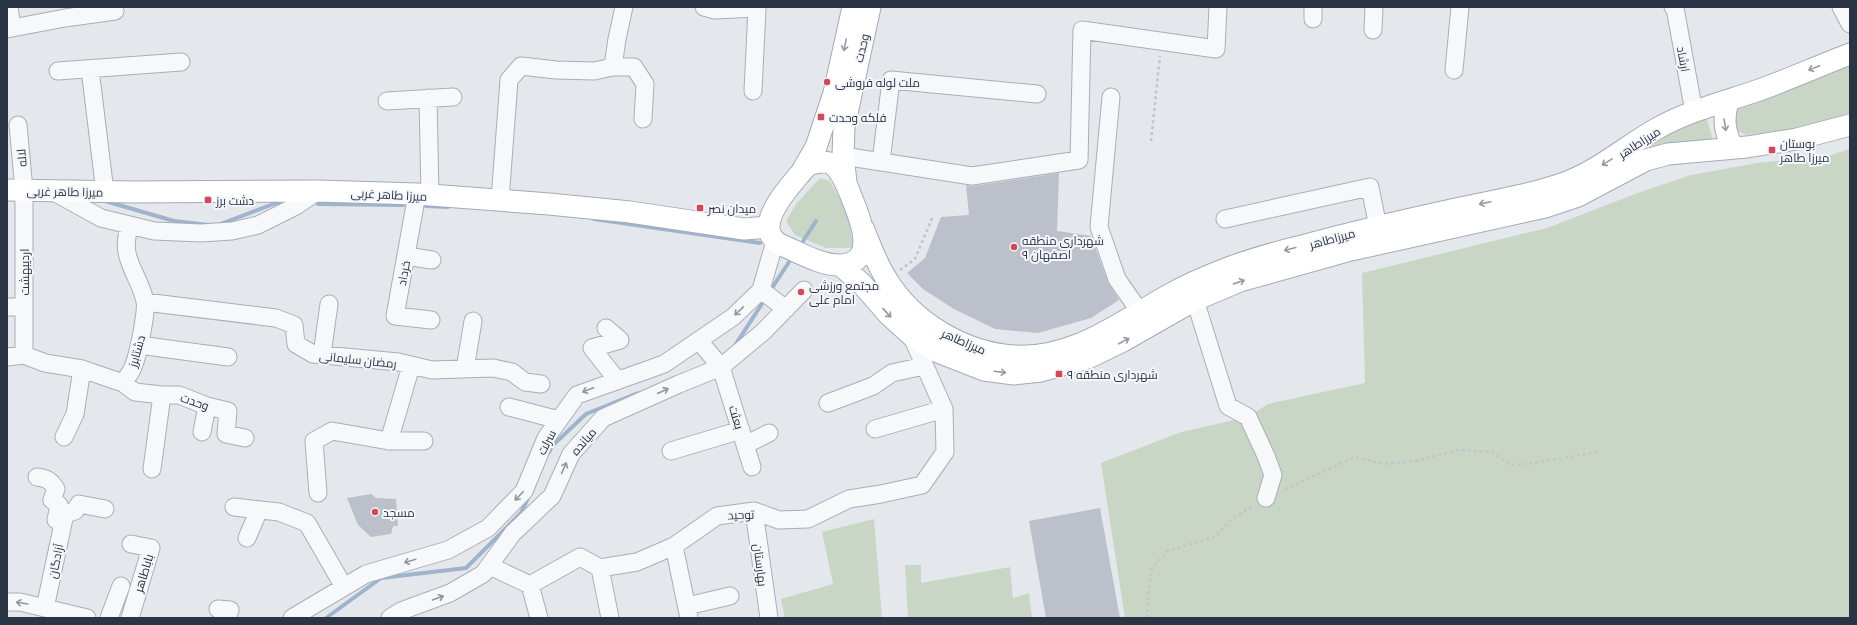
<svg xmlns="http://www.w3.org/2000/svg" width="1857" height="625" viewBox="0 0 1857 625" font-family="'Exo 2',Cairo,sans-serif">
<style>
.green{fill:#c9d6c5}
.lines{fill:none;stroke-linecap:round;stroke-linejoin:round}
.stream{stroke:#9fb4cc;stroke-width:4}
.building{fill:#bbc0ca}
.minor-casing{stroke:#a9aeb7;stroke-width:19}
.major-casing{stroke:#a3abb8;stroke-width:23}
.path{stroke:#c2c5cb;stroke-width:2.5;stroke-dasharray:3 3;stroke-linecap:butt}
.minor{stroke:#f7f8fa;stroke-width:17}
.major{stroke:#fff;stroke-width:21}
.oneway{stroke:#959aa2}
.oneway2{stroke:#9196a0}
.poi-dot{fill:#d1495b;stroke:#f4f6f9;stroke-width:1.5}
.labels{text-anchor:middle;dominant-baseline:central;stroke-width:4;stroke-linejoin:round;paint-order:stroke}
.street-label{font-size:12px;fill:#2b3445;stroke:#f4f6f9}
.poi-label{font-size:12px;fill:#2b3445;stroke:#f4f6f9;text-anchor:start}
</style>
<rect width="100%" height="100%" fill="#e4e7ec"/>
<!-- green -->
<path class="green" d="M 1850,65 L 1850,113 L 1803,127 L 1746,135 L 1735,130 L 1736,108 Z
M 1706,115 L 1713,140 L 1624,161 L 1684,124 Z
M 1850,149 L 1850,618 L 1125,618 L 1101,463 L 1181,432 L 1248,417 L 1268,404 L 1365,383 L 1362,273 L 1547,228 L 1635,194 L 1691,175 L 1757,163 L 1828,156 Z
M 820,178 L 830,181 C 844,205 851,220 853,248 L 826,248 L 795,235 L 786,221 L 796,204 Z
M 874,519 L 882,618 L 785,618 L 781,599 L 833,584 L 822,532 Z
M 905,565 L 921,565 L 921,583 L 1010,567 L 1013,598 L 1029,593 L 1032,618 L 908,618 Z"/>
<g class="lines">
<!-- stream -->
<path class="stream" d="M 105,201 L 174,221 L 209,225
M 318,204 L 403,205
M 426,206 L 448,207
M 594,219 L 760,243
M 218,225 L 276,203 L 280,204
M 800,246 L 816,221
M 770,291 L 791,259
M 734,347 L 765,299
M 549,452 L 552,446 L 586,414 L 638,393
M 326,618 L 381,578 L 466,568 L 521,513 L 529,496"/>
</g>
<!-- building -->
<path class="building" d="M 1059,173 L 1057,231 L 1091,236 L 1108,282 L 1119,300 L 1091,318 L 1038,333 L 995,329 L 954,309 L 923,289 L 907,273 L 925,258 L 941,217 L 969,215 L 966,185 L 973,186 Z
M 371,494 L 376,498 L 396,499 L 398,526 L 393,526 L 391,534 L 371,537 L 358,525 L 347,498 Z
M 1100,508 L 1120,618 L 1046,618 L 1029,521 Z"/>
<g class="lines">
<!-- minor casing -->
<g class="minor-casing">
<path id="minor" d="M 9,7 L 12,28
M 704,7 L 715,10 L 757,8 L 753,91
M 1313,7 L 1313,19
M 1673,7 L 1675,8 L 1694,112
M 1841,7 L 1850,24
M 7,29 L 65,18 L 115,11
M 1373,30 L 1374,7
M 613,67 L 617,39 L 624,7
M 90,69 L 105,192
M 1454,70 L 1460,7
M 58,71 L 181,62
M 1111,97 L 1099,227 L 1117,279 L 1140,312
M 428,98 L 430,195
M 387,101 L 453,97
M 18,125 L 24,190 L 24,355
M 843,156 L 972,176 L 1079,160 L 1082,30 L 1216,49 L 1218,7
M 881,162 L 891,80 L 1037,94
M 52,191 L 101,218 L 154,231 L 201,233 L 232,231 L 258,225 L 296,206 L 318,191
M 417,194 L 395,316 L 431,320
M 500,200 L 509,80 L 521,66 L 556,70 L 594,71 L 613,67 L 634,67 L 645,84 L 643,119
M 1225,219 L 1370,187 L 1378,227
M 406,256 L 432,260
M 761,290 L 786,309
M 1195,300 L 1228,406 L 1248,417 L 1266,456 L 1273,475 L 1266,498
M 145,302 L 276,318 L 294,325 L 296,344 L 313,354 L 398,362 L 432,370 L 493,368 L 512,372 L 525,382 L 541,384
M 7,307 L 24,307
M 606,328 L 620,340 L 592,348 L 617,380
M 699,341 L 721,367 L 752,467
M 139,345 L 228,357
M 322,355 L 329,304
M 7,357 L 24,355 L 45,363 L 82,369 L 123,383 C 126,378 131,373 133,367 C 138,356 147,312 145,301 C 138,271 118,258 130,225
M 465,369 L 473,321
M 123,383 L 135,392 L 162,395 L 179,395 L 207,406 L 228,411 L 226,434 L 245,438
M 828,403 L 873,386 L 892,373 L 924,366
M 509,407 L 559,420
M 875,429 L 944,409
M 202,432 L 207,406
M 64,437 L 75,414 L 82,369
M 389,441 L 411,366
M 745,445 L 769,433
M 671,451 L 741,430
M 152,469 L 162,395
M 37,477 C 47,478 51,481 56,489 L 52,500 L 59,505 L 56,520 L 61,521
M 318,493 L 314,441 L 332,431 L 389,441 L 424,441
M 234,507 L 279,512 L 307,523 L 344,587
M 754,511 L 769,618
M 247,538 L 259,510
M 674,546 L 689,618
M 490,566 L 530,585 L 580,557 L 600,568 L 637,562 L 674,546 L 717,516 L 754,511 L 779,520 L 808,519 L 849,499 L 881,494 L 922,485 L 945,452 L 944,409 L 911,335
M 600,568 L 610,618
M 530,585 L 539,618
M 7,602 L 20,602 L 87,618
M 687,606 L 730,596
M 45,608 L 65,514 L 75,511 L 79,504 L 105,509
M 218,609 L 230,610 L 227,618
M 109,618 L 121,586
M 130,618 L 151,548 L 131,544
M 292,618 L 366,574 L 448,550 L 488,528 L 524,491 L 546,438 L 577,395 L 664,364 L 733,317 L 761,290 L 775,241
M 390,618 L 401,611 L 450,593 L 483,574 L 513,533 L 552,496 L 571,454 L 603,418 L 679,384 L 721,367 L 763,332 L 804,290"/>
</g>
<!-- major casing -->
<g class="major-casing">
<path id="major" d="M 1728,101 C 1723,119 1724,131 1733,148
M 820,162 C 824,162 829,162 832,164 C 843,172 848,189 853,201 C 861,221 878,262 841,265 C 823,266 802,254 786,247 C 753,235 776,203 790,186 C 796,179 802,170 809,165 C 812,163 817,163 820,162 Z
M 801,173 L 816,147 L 834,93 L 853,7
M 846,182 L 843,156 L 844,127 L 870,7
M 7,190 L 133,192 L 318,191 L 417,194 L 549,204 L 630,212 L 744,229 L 769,227
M 863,228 C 870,244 876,263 886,278 C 912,322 964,353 1015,356 C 1073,359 1119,323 1167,296 C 1186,285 1207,276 1228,268 C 1252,259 1277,252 1302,246 C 1356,231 1410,219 1465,207 C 1499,200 1534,194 1567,182 C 1601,169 1627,145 1658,128 C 1690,110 1728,101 1762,89 C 1792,78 1821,65 1850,54
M 840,265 L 861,283 L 889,315 L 911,335 L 938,352 L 984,370 L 1014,374 L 1041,371 L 1088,358 L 1123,341 L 1195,300 L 1240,281 L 1351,250 L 1545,207 L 1578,196 L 1646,160 L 1668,154 L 1747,147 L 1797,139 L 1850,125"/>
</g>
<!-- path -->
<path class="path" d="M 1151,141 L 1160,56
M 900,270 L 915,259 L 933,216
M 1285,489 L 1355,457 L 1384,464 L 1416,461 L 1458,450 L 1492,452 L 1510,465 L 1528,464 L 1597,452
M 1148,618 L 1147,611 L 1151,570 L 1167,551 L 1215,537 L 1232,519 L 1254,505"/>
<!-- minor -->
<use href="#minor" class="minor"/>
<!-- major -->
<use href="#major" class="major"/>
</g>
<!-- one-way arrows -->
<defs><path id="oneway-shaft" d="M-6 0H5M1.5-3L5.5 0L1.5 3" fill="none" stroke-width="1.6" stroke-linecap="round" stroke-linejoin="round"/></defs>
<g class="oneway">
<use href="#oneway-shaft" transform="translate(845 45) rotate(102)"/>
<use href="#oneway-shaft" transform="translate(1814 68) rotate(158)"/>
<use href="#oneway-shaft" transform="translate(1725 125) rotate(81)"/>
<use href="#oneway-shaft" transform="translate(1607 162) rotate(149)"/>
<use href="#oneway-shaft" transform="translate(1485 203) rotate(168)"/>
<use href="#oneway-shaft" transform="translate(1290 249) rotate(165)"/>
<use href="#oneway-shaft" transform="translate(1239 282) rotate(-19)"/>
<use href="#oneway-shaft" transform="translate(887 313) rotate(47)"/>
<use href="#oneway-shaft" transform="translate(1124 341) rotate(-28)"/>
<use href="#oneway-shaft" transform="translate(1000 372) rotate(7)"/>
</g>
<g class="oneway2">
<use href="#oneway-shaft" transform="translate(739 311) rotate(136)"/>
<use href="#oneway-shaft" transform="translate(588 390) rotate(159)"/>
<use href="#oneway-shaft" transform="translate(663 391) rotate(-24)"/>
<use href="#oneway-shaft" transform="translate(564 468) rotate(-66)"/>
<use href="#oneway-shaft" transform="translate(519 496) rotate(134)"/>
<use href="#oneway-shaft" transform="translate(410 561) rotate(163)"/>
<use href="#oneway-shaft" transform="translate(438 598) rotate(-20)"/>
<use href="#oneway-shaft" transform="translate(22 603) rotate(-171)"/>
</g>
<!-- markers -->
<g class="poi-dot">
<circle cx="827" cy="82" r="4"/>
<rect x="817" y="113" width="8" height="8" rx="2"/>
<rect x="1768" y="146" width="8" height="8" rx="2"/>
<rect x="204" y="196" width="8" height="8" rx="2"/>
<rect x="696" y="204" width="8" height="8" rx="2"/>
<circle cx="1014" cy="247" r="4"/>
<circle cx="801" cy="292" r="4"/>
<rect x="1055" y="370" width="8" height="8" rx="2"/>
<circle cx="375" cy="512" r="4"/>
</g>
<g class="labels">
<!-- street labels -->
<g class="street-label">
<text transform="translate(861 48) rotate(-77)">وحدت</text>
<text transform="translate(1684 59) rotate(80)">ارشاد</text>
<text transform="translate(1639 142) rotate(-33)">میرزاطاهر</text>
<text transform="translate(21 158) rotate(-95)">لاله</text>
<text transform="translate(65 191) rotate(1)">میرزا طاهر غربی</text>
<text transform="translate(389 194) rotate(3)">میرزا طاهر غربی</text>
<text transform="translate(1332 238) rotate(-15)">میرزاطاهر</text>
<text transform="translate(24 272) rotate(-90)">اردیبهشت</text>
<text transform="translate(403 273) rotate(-80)">خرداد</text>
<text transform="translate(964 341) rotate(23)">میرزاطاهر</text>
<text transform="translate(136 351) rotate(-74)">دشتابرز</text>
<text transform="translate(358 359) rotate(6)">رمضان سلیمانی</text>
<text transform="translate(195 401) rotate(19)">وحدت</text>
<text transform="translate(737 417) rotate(73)">بعثت</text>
<text transform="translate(583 441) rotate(-49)">میانده</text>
<text transform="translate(546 442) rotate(-62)">سرلت</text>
<text transform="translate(741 514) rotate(-2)">توحید</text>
<text transform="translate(55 561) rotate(-78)">آزادگان</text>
<text transform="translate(761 565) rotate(83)">بهارستان</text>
<text transform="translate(143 573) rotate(-73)">باباطاهر</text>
</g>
<!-- poi labels -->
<g class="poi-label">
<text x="835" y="82">ملت لوله فروشی</text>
<text x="829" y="117">فلکه وحدت</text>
<text x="1780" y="143">بوستان<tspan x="1780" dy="14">میرزا طاهر</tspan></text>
<text x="216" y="200">دشت برز</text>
<text x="708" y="208">میدان نصر</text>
<text x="1022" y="240">شهرداری منطقه<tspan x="1022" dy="14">۹ اصفهان</tspan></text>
<text x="809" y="285">مجتمع ورزشی<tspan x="809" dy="14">امام علی</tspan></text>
<text x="1067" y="374">شهرداری منطقه ۹</text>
<text x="383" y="512">مسجد</text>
</g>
</g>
<!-- border -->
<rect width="1857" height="625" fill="none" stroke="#2b3445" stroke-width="16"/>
</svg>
